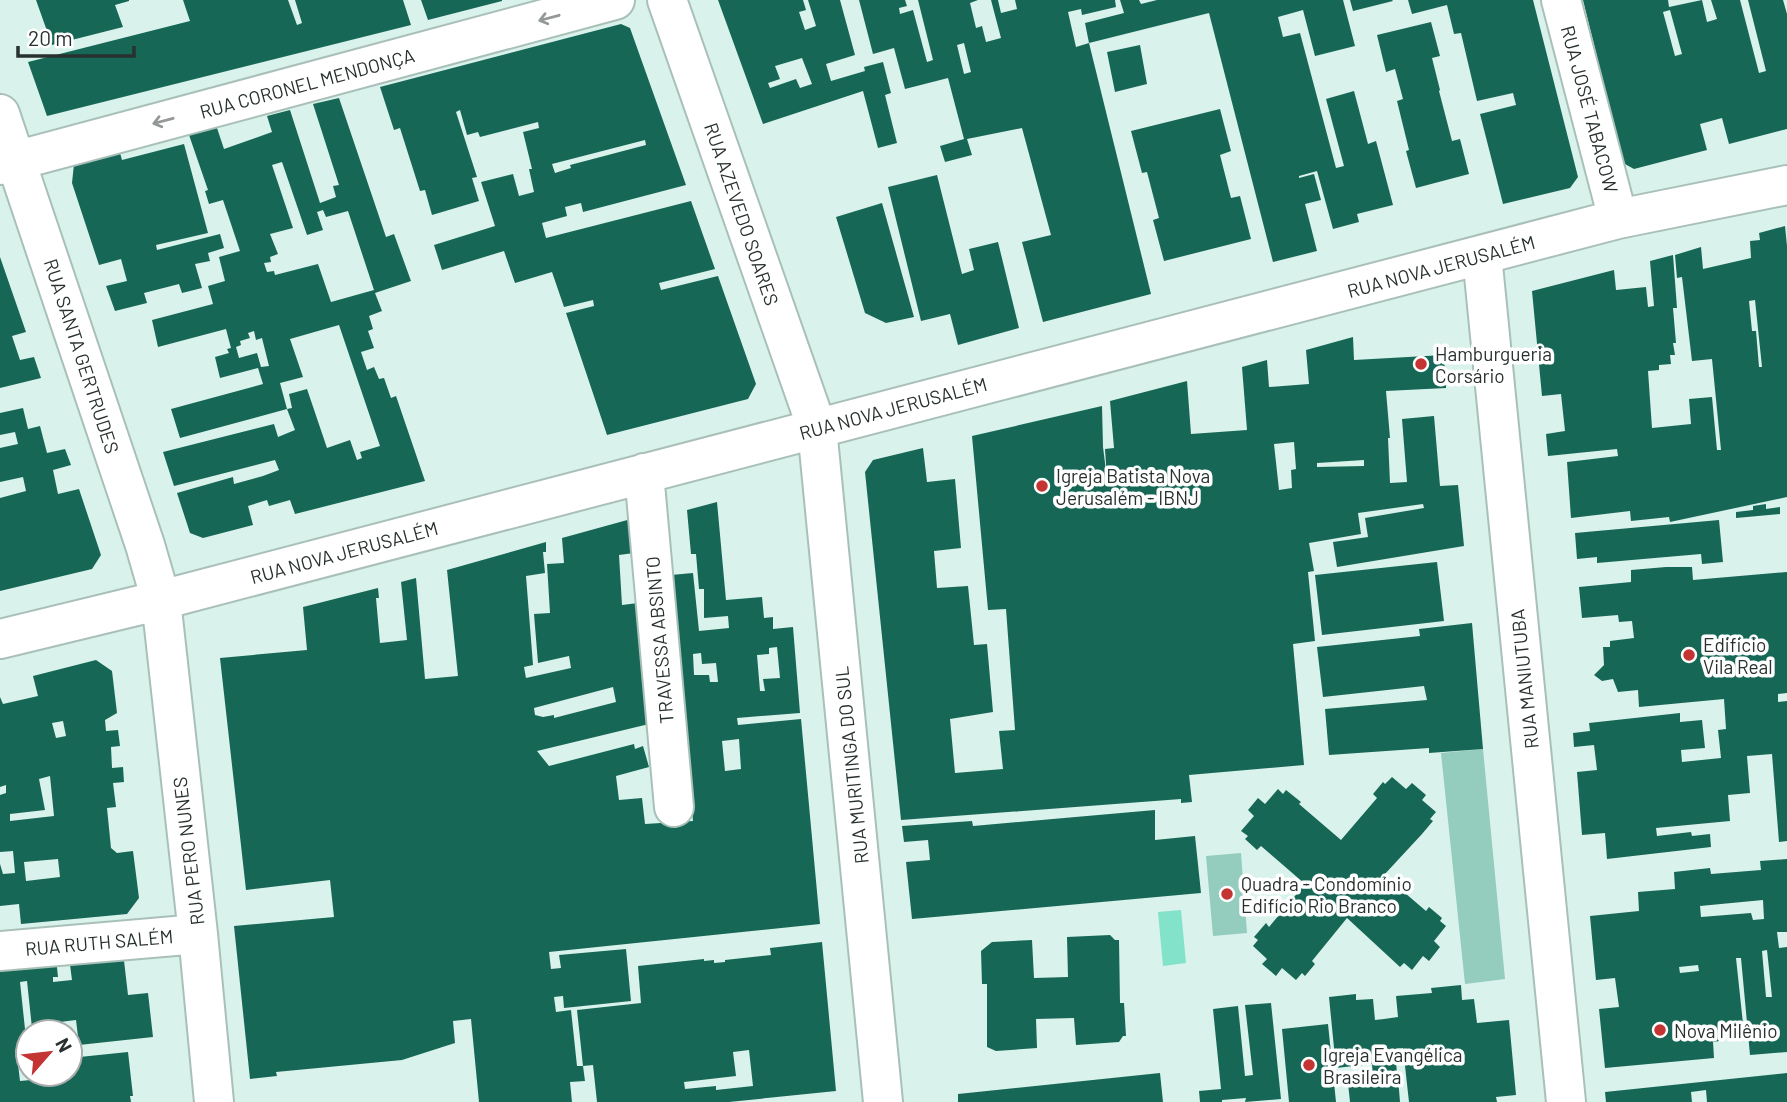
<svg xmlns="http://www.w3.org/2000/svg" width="1787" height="1102" viewBox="0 0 1787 1102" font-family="Barlow,sans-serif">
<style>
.green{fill:#94ccbd}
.water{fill:#82e2ca}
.building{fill:#176757;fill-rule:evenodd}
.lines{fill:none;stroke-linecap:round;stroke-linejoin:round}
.minor-casing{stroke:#a9c0b9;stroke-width:42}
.minor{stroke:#fff;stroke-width:38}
.oneway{stroke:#949897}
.poi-dot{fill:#c33432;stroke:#fff;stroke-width:2.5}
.labels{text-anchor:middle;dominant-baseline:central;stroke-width:7;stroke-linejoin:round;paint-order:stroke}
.street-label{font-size:19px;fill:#28312f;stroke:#fff}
.poi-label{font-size:19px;fill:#28312f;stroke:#fff;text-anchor:start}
</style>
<rect width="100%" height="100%" fill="#d9f2eb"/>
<!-- green -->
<path class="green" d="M 1483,749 L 1505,979 L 1465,984 L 1441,753 Z
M 1241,853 L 1247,933 L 1213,936 L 1206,856 Z"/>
<!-- water -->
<path class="water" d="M 1181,910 L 1186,963 L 1163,966 L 1158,912 Z"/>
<!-- building -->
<path class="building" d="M 36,0 L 129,0 L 129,1 L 115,5 L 123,27 L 52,45 Z
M 183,0 L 288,0 L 297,25 L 302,23 L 295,0 L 403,0 L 411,25 L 47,116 L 28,62 L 190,21 Z
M 421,0 L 502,0 L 502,1 L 428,20 Z
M 718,0 L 803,0 L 806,10 L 799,12 L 805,30 L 816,26 L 808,0 L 840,0 L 855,55 L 826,64 L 831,81 L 865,71 L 864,67 L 883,62 L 891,93 L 885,95 L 897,143 L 878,148 L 863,91 L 763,124 ZM 802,58 L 812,84 L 800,88 L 796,79 L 770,88 L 768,83 L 780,79 L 775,66 Z
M 859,0 L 905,0 L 907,6 L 899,8 L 900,14 L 913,10 L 927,62 L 933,60 L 918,0 L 978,0 L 970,3 L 976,28 L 982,26 L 986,42 L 1001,38 L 991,0 L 998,0 L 1001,13 L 1017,9 L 1015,0 L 1115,0 L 1116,7 L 1082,15 L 1081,9 L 1068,12 L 1076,47 L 1089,43 L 1151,294 L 1043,322 L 1022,242 L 1051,235 L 1022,128 L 967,139 L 972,155 L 945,162 L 940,146 L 964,139 L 948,78 L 905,89 L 894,48 L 873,54 ZM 964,43 L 971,72 L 964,74 L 957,45 Z
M 1120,0 L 1139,0 L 1141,4 L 1157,0 L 1343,0 L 1355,46 L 1315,56 L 1303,10 L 1278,17 L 1283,37 L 1300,33 L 1336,168 L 1344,166 L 1326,99 L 1354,91 L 1368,144 L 1376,141 L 1393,205 L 1357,214 L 1359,222 L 1333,229 L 1317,171 L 1299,176 L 1299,178 L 1314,174 L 1321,200 L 1305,204 L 1317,251 L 1273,262 L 1209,13 L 1089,43 L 1085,23 L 1124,13 Z
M 1350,0 L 1392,0 L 1393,1 L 1353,11 Z
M 1408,0 L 1533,0 L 1578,177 L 1570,188 L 1503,204 L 1480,114 L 1516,105 L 1513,93 L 1477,101 L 1461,33 L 1454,34 L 1447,5 L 1412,14 Z
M 1583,0 L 1668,0 L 1669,7 L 1702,0 L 1707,22 L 1717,19 L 1711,0 L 1740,0 L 1759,73 L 1766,71 L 1748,0 L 1783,0 L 1787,14 L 1787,129 L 1729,144 L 1722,118 L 1700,124 L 1707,150 L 1634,169 L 1623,163 ZM 1670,10 L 1682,54 L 1675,56 L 1663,12 Z
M 1431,22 L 1440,56 L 1432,58 L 1440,90 L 1439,91 L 1452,141 L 1460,139 L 1469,174 L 1416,188 L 1406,151 L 1409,150 L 1397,101 L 1403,99 L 1395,69 L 1386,72 L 1377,35 Z
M 621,24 L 630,28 L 686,185 L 583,212 L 581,203 L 565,207 L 567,216 L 542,223 L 546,238 L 691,201 L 715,269 L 659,283 L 661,290 L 718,276 L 756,384 L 748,399 L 607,435 L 566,313 L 594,306 L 593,300 L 564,307 L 552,272 L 515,283 L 504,251 L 442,270 L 434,245 L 495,226 L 481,182 L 513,174 L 519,196 L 534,192 L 529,169 L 532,169 L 523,132 L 539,128 L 538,122 L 480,137 L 478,132 L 467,135 L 460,110 L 456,112 L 477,177 L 472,178 L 479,201 L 432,215 L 425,190 L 420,191 L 400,128 L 394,130 L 380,87 ZM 645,140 L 646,145 L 570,165 L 571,168 L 555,173 L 552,164 Z
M 1140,45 L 1147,84 L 1115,92 L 1107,52 Z
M 339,98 L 386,237 L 394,234 L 411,281 L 375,293 L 382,311 L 369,316 L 373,329 L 368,331 L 374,348 L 361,352 L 367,370 L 374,367 L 379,379 L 384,378 L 391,398 L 396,396 L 425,481 L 295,514 L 290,500 L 269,506 L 267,500 L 248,506 L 253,525 L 203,538 L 190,533 L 177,493 L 233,477 L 234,484 L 263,476 L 279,470 L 275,460 L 174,486 L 163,452 L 274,424 L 278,437 L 295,430 L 287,409 L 292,408 L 289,394 L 307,389 L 327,448 L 350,440 L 357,460 L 362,458 L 360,452 L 380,446 L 339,325 L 290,339 L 303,377 L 280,383 L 287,409 L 180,438 L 171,409 L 263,384 L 258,368 L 220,378 L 215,357 L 229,353 L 227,349 L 231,348 L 226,329 L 158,347 L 152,320 L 213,304 L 208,286 L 225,281 L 219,257 L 240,251 L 223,200 L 209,204 L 205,191 L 208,190 L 189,135 L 217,128 L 224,149 L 272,132 L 267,116 L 290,110 L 320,203 L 336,197 L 333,186 L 339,185 L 313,104 ZM 282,162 L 307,235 L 323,230 L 317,212 L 323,210 L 326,217 L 348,211 L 374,290 L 331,302 L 318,264 L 275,275 L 274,271 L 267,272 L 264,263 L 271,262 L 270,257 L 278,254 L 270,234 L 293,228 L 272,165 ZM 254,331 L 256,340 L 262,338 L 269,366 L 261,367 L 257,353 L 239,358 L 236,347 L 241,345 L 240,341 L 250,338 L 248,333 Z
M 1220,109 L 1231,151 L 1220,155 L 1231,198 L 1240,196 L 1251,239 L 1164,261 L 1153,220 L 1159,218 L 1147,172 L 1142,173 L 1131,131 Z
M 184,144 L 208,233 L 156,245 L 157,250 L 220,234 L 224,248 L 208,253 L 210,261 L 195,264 L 202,288 L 182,293 L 179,284 L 144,293 L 147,303 L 115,311 L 106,286 L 127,281 L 121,259 L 99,265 L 72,183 L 74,164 L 120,153 L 122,160 Z
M 937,175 L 962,274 L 974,270 L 969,249 L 998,242 L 1019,328 L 958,345 L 950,314 L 921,321 L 888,187 Z
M 882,203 L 914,317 L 886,323 L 865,313 L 836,217 Z
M 1785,226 L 1787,246 L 1787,497 L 1670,522 L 1669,517 L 1631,521 L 1630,511 L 1571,518 L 1567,462 L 1618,456 L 1617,449 L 1548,456 L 1546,434 L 1565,431 L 1561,394 L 1542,396 L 1532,291 L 1614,270 L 1616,290 L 1646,287 L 1648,307 L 1654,306 L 1650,261 L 1673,255 L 1677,308 L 1673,308 L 1676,343 L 1673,343 L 1675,355 L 1670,355 L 1671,364 L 1659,365 L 1659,370 L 1648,371 L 1652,428 L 1691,424 L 1689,399 L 1712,397 L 1717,450 L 1721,450 L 1712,359 L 1692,361 L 1682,277 L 1677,278 L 1675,255 L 1701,247 L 1703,269 L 1751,258 L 1750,241 L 1760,240 L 1759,233 ZM 1755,300 L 1762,367 L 1759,367 L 1756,331 L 1752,331 L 1749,301 Z
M 0,257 L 26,332 L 12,336 L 20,360 L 34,357 L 41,378 L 0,388 Z
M 1353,337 L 1354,360 L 1444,355 L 1446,388 L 1386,391 L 1390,438 L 1388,438 L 1390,483 L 1407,482 L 1402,419 L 1434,416 L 1440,486 L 1458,485 L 1464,546 L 1337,567 L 1333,542 L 1368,537 L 1365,518 L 1424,508 L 1423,504 L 1358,513 L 1361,534 L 1309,543 L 1314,571 L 1308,572 L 1315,641 L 1293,644 L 1304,765 L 1189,775 L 1192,802 L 1181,803 L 1181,799 L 901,820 L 865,472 L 873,460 L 923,448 L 927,482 L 955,479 L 961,548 L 934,551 L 937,588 L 968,586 L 974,645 L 987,644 L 993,712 L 950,719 L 955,773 L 1003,769 L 999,731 L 1015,730 L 1006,609 L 988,610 L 972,436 L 1102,406 L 1103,447 L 1107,479 L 1105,449 L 1114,448 L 1110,401 L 1187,381 L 1191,434 L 1247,430 L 1242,367 L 1267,360 L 1269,387 L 1309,384 L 1306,350 ZM 1294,442 L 1296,469 L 1291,470 L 1292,488 L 1279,490 L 1274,444 ZM 1364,460 L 1364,466 L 1317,467 L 1317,463 Z
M 23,408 L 28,429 L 40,426 L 47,453 L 65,449 L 71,465 L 53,470 L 58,494 L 79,489 L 101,555 L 92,569 L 0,591 L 0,498 L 26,491 L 23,477 L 0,482 L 0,448 L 18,444 L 15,432 L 0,435 L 0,413 Z
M 717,502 L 726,600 L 762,597 L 764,618 L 773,617 L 773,629 L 793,627 L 800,713 L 737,718 L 738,725 L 801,719 L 820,924 L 549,952 L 551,969 L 561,968 L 559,955 L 626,949 L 631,1001 L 564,1008 L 563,996 L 554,997 L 556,1012 L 571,1010 L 577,1066 L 583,1066 L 585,1081 L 570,1082 L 572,1102 L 479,1102 L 471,1019 L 453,1021 L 455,1043 L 402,1060 L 276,1072 L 277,1076 L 250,1079 L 234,926 L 334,917 L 330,880 L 246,890 L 220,658 L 307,650 L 303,607 L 378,588 L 379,598 L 376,598 L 380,643 L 407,640 L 401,582 L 416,578 L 425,679 L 458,676 L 447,570 L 546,542 L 546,552 L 543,552 L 545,573 L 526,576 L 533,665 L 524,667 L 526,678 L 571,668 L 569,656 L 538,663 L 534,614 L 550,613 L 547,564 L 564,563 L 562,538 L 631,519 L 634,553 L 619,555 L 622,605 L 638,603 L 649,724 L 537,751 L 549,766 L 634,744 L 635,749 L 643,746 L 649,767 L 616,776 L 619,800 L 642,798 L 645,824 L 693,821 L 671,575 L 693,573 L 699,631 L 729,628 L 728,616 L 704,618 L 704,589 L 699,589 L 696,554 L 691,554 L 687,510 ZM 777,647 L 780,678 L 763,679 L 765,691 L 760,691 L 757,655 L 769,654 L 769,648 ZM 701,653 L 702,664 L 716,663 L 718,682 L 710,682 L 709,675 L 694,675 L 693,654 ZM 613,687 L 616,702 L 554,718 L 554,715 L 543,717 L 535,715 L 534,708 ZM 739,739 L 741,769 L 725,771 L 722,741 Z
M 1766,504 L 1766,509 L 1780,507 L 1780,514 L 1736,518 L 1736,512 L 1753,510 L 1753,506 Z
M 1719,520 L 1723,562 L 1702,564 L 1701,554 L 1597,563 L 1597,557 L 1577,559 L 1575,533 Z
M 1437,562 L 1444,621 L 1322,635 L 1315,575 Z
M 1666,567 L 1692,567 L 1693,580 L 1787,572 L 1787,693 L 1778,694 L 1778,702 L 1787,701 L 1787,841 L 1779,842 L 1772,754 L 1747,756 L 1750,793 L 1728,795 L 1730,821 L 1656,828 L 1657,836 L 1691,832 L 1692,836 L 1710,834 L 1711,847 L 1607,859 L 1605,833 L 1582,835 L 1577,772 L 1597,770 L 1594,745 L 1574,747 L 1573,733 L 1590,731 L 1589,723 L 1680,713 L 1680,722 L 1702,720 L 1705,748 L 1681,750 L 1682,762 L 1721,758 L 1718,730 L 1726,729 L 1724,699 L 1639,707 L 1638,690 L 1618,692 L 1613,679 L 1602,681 L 1594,675 L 1604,665 L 1603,647 L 1610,647 L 1610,641 L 1634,638 L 1632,621 L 1619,622 L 1618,615 L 1582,618 L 1579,587 L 1631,582 L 1631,570 Z
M 1472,623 L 1483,749 L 1429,753 L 1429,748 L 1329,755 L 1325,709 L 1427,700 L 1424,686 L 1323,697 L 1317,647 L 1420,636 L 1419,629 Z
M 96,660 L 112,671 L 117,713 L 105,720 L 106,731 L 118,730 L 120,746 L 111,747 L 112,768 L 123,767 L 124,782 L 113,783 L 116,807 L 107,808 L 111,848 L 117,853 L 133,851 L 139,898 L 127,914 L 21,924 L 19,904 L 0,906 L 0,864 L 3,874 L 15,873 L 13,851 L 0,852 L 0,795 L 6,793 L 6,785 L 0,787 L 0,697 L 3,704 L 38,696 L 33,676 ZM 63,721 L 66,736 L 56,738 L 52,723 ZM 50,776 L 54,816 L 10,821 L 10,814 L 45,810 L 39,779 ZM 58,859 L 60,877 L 26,881 L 24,862 Z
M 1392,777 L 1406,789 L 1412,783 L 1426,795 L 1422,800 L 1436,812 L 1430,819 L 1433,821 L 1422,834 L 1384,875 L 1426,911 L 1429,907 L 1442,918 L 1440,921 L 1446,926 L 1434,941 L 1440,947 L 1429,961 L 1423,956 L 1412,970 L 1404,963 L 1400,967 L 1347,918 L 1312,961 L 1315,964 L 1305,976 L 1302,973 L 1296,980 L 1282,968 L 1276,976 L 1262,964 L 1267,959 L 1253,946 L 1258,940 L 1254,937 L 1266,923 L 1269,927 L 1305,884 L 1261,846 L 1257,850 L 1245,839 L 1248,836 L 1241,831 L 1254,816 L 1248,810 L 1258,798 L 1265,804 L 1278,789 L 1283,794 L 1286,790 L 1301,802 L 1299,804 L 1341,840 L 1377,798 L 1373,794 L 1383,782 L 1385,784 Z
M 1155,810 L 1155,840 L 1195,836 L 1201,893 L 912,919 L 906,862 L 930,860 L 928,840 L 904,842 L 902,826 L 972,821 L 973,826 Z
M 1787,859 L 1787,932 L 1777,932 L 1779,948 L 1787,947 L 1787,1052 L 1750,1055 L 1741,958 L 1736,958 L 1744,1033 L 1719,1036 L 1719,1041 L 1713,1042 L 1714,1058 L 1605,1068 L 1599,1009 L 1619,1007 L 1615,978 L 1596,980 L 1590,916 L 1639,911 L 1638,892 L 1675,889 L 1674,872 L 1710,868 L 1711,874 L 1761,870 L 1760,861 ZM 1763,900 L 1764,919 L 1753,920 L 1751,913 L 1701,917 L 1700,906 ZM 1767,950 L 1772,997 L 1766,997 L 1762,951 ZM 1698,965 L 1699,971 L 1680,973 L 1679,967 Z
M 1110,935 L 1115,940 L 1119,940 L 1120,1003 L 1124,1003 L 1126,1036 L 1123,1036 L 1119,1042 L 1076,1045 L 1074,1018 L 1036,1019 L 1037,1048 L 996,1051 L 987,1047 L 987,984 L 982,984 L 981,951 L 992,942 L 1032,940 L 1034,978 L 1068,977 L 1067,937 Z
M 822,942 L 836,1091 L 729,1102 L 597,1102 L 593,1065 L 583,1066 L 577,1010 L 641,1003 L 638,966 L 704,959 L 704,961 L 714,960 L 714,963 L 725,962 L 725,960 L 771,955 L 770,948 ZM 749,1050 L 753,1086 L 716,1090 L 716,1086 L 685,1089 L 684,1082 L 736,1076 L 733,1052 Z
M 123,952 L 128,995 L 148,993 L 153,1037 L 79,1045 L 76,1020 L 60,1022 L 61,1032 L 28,1032 L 28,1063 L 18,1064 L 20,1081 L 52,1078 L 52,1074 L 70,1074 L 70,1058 L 128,1052 L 133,1096 L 130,1096 L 131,1102 L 0,1102 L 0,963 L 56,958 L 58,977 L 53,977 L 53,982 L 72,980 L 69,957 ZM 27,981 L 32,1028 L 25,1029 L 20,982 Z
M 1461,985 L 1462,1000 L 1474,999 L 1477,1023 L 1509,1020 L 1516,1095 L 1496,1097 L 1497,1102 L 1409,1102 L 1403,1048 L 1395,1049 L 1397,1074 L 1373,1076 L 1372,1064 L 1336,1068 L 1329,997 L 1356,994 L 1356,1000 L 1373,999 L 1375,1020 L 1384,1019 L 1398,1017 L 1396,996 L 1432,993 L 1431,988 Z
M 1271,1003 L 1281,1099 L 1245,1102 L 1246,1098 L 1222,1100 L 1222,1102 L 1200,1102 L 1199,1091 L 1221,1089 L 1213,1009 L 1238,1006 L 1245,1076 L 1253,1075 L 1245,1005 Z
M 1328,1024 L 1336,1102 L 1289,1102 L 1282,1029 Z
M 1160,1073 L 1163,1102 L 958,1102 L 958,1094 Z
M 1787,1073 L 1787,1102 L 1707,1102 L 1706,1090 L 1691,1092 L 1692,1102 L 1606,1102 L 1605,1092 Z
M 1398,1077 L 1400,1102 L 1350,1102 L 1348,1083 Z"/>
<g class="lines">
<!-- minor casing -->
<g class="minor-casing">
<path id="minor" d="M 667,0 L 817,428 L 883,1102
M 1561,0 L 1618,219
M 0,114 L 145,545 L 161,600 L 198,934 L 214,1102
M 0,165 L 615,0
M 1482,255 L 1566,1102
M 644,473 L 674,807
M 0,639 L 161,600 L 1618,219 L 1787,185
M 0,951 L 198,934"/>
</g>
<!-- minor -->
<use href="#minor" class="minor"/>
</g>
<!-- one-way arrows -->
<defs><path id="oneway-shaft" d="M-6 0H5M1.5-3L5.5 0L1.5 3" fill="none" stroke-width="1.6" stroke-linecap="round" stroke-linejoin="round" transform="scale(1.75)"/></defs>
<g class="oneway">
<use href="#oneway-shaft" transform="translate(549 18) rotate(165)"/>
<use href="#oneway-shaft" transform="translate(163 121) rotate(165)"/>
</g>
<!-- markers -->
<g class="poi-dot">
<circle cx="1421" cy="364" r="7"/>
<circle cx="1042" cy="486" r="7"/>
<circle cx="1689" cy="655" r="7"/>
<circle cx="1227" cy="894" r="7"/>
<circle cx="1660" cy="1030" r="7"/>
<circle cx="1309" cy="1065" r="7"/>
</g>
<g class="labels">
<!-- street labels -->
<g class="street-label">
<text transform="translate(307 83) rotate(-15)">RUA CORONEL MENDONÇA</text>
<text transform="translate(1590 109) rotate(75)">RUA JOSÉ TABACOW</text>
<text transform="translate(742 214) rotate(71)">RUA AZEVEDO SOARES</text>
<text transform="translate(1441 266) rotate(-15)">RUA NOVA JERUSALÉM</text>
<text transform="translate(82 356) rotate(72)">RUA SANTA GERTRUDES</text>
<text transform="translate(893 408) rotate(-15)">RUA NOVA JERUSALÉM</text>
<text transform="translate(344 552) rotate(-15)">RUA NOVA JERUSALÉM</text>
<text transform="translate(659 640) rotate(-95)">TRAVESSA ABSINTO</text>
<text transform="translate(1524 679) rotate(-96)">RUA MANIUTUBA</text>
<text transform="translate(851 765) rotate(-96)">RUA MURITINGA DO SUL</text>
<text transform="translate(188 851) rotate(-97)">RUA PERO NUNES</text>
<text transform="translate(99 942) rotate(-5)">RUA RUTH SALÉM</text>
</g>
<!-- poi labels -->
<g class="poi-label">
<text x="1435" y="353">Hamburgueria<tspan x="1435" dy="22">Corsário</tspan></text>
<text x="1056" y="475">Igreja Batista Nova<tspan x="1056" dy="22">Jerusalém - IBNJ</tspan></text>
<text x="1703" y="644">Edificio<tspan x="1703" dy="22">Vila Real</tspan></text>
<text x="1241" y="883">Quadra - Condomínio<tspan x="1241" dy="22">Edifício Rio Branco</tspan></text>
<text x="1674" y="1030">Nova Milênio</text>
<text x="1323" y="1054">Igreja Evangélica<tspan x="1323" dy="22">Brasileira</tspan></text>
</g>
</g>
<!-- north arrow -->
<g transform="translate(49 1053) rotate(62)"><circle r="33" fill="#ffffff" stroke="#a9adac" stroke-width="2"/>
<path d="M0-5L12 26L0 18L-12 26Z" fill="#c33432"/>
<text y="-10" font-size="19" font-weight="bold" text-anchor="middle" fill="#28312f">N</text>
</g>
<!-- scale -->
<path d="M18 46v10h116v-10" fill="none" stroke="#28312f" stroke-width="3.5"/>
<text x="28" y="46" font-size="21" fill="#28312f" stroke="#ffffff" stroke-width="5" paint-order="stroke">20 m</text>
</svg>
